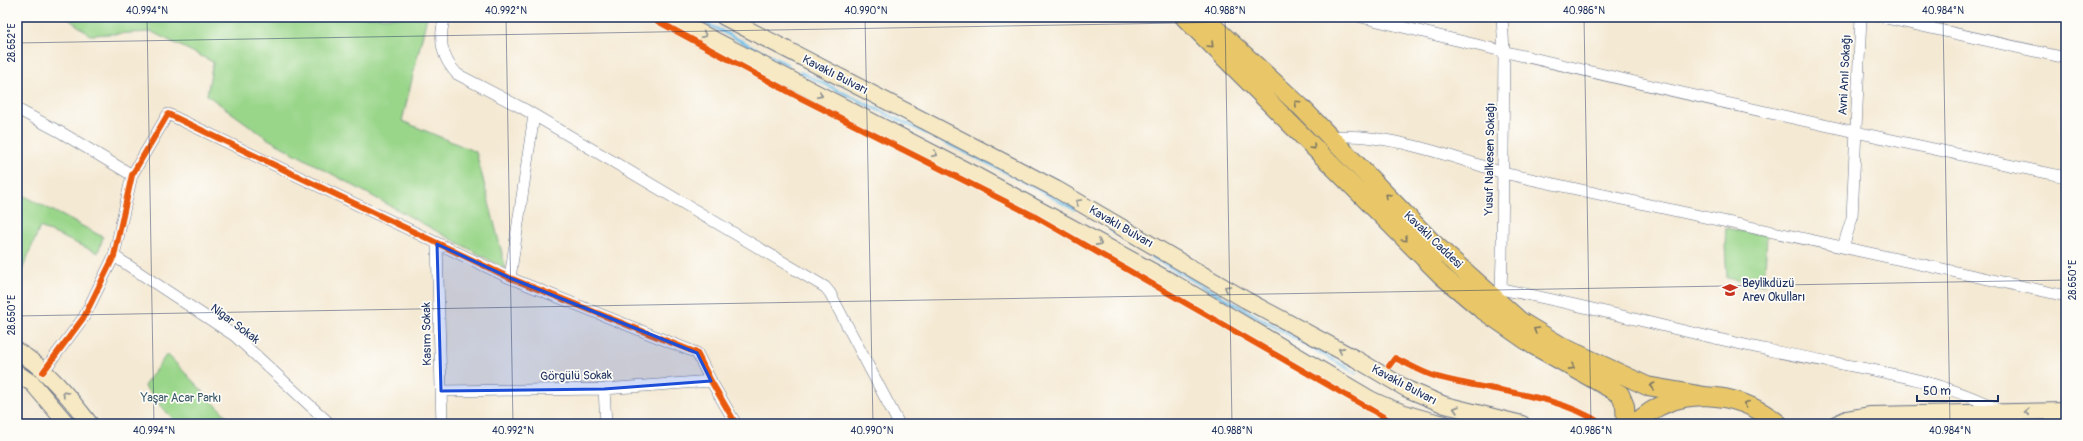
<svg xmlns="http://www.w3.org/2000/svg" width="2083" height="441" viewBox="0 0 2083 441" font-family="Pangolin,sans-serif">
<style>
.green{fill:#9ad68a;stroke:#5a8274}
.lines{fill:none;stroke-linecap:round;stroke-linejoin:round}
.stream{stroke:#70c1eb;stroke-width:3}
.street-casing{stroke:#677087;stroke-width:12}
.secondary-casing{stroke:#677087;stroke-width:18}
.primary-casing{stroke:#677087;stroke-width:20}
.street{stroke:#fff;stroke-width:11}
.secondary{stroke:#f6e9c3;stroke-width:16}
.primary{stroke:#e9c769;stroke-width:18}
.cycleway-casing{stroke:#fdfcf7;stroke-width:8}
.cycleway{stroke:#e8590c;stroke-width:6}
.oneway{stroke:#888c90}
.oneway2{stroke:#787363}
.marked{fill:#1d4ed8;fill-opacity:0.2;stroke:#1d4ed8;stroke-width:3;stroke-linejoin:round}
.ticks{fill:none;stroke:#1b2f5e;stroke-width:1;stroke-opacity:0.45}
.labels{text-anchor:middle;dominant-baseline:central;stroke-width:3.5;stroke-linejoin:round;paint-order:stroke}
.street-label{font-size:12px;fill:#1b2f5e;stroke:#fdfcf7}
.poi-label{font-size:12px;fill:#1b2f5e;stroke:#fdfcf7;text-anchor:start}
.park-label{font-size:12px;fill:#3b5969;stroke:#fdfcf7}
.neatline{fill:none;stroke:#1b2f5e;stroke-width:1.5}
.ticks-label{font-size:10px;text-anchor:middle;fill:#1b2f5e}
</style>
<rect width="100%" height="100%" fill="#fdfcf7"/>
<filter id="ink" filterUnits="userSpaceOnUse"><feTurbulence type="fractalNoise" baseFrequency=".025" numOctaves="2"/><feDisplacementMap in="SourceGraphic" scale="8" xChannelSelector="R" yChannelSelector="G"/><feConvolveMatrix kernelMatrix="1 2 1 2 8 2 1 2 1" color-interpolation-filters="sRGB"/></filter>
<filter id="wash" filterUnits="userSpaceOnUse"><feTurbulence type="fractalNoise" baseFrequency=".012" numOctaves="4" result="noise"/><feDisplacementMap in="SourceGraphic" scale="16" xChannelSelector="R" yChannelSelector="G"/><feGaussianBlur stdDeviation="0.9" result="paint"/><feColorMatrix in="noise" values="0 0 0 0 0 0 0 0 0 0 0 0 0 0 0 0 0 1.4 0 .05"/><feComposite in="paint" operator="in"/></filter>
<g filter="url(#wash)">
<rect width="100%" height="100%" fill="#f4e9d3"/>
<!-- green -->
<path class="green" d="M 66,17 L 427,17 L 402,121 L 476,152 L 506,269 L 268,139 L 207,95 L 213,62 L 152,32 L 90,35 Z
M 17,192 L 103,237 L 98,253 L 40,227 L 17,282 Z
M 1726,228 L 1767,236 L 1764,285 L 1727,278 L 1725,245 Z
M 167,354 L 234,424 L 177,424 L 144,386 Z"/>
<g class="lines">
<!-- stream -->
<path class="stream" d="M 694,17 L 788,65
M 800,72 L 1000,169 L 1074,209
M 1110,229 L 1140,249
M 1152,257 L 1356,373"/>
</g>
</g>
<g filter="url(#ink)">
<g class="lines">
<!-- street casing -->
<g class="street-casing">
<path id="street" d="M 445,17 C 438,39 441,57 457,74 L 524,109 L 825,287 L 830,293 L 899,424
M 1361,17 C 1595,74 1830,128 2066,177
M 1881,17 L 2066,58
M 17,109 L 62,133 L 132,175
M 1330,137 C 1380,131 1455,157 1503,173 L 2066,296
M 437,244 L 442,424
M 1843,247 L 1852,218 L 1861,17
M 114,256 L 235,336 L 330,424
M 510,278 L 534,115
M 1501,289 C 1593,307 1682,332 1773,351 C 1848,367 1935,375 2003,412
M 1499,295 L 1501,289 L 1502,257 L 1504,52 L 1502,17
M 43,372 L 84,317 L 114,256 L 132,175 L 168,114 L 510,278 L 697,353 L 711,381 L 736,424
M 604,389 L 606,424
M 441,391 L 604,389 L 711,381"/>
</g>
<!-- secondary casing -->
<g class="secondary-casing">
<path id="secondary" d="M 670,17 L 975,175 L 1172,282 L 1370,399 C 1394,411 1418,418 1445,424
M 724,17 L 1056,189 L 1246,300 L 1356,359 L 1407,389 L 1445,405 L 1522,424
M 17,351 C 45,367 71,399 90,424
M 17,373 L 33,384 L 67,424
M 1836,424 L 1847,419 L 1871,415 L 2066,411"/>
</g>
<!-- primary casing -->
<g class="primary-casing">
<path id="primary" d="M 1184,17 L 1441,275 L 1480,308 L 1533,345 L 1620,394 L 1625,406 L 1626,424
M 1203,17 L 1300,106 L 1432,242 L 1520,321 L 1563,347 L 1647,386 L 1705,396
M 1635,424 C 1676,384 1737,390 1779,424"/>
</g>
<!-- street -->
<use href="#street" class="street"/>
<!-- secondary -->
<use href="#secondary" class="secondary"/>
<!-- primary -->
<use href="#primary" class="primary"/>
<!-- cycleway casing -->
<g class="cycleway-casing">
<path id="cycleway" d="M 650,17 L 793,94 L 1034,216 L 1396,424
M 1389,366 L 1395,358 C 1408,364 1421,372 1434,376 C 1489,392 1553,392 1602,424
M 43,372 L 84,317 L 114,256 L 132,175 L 168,114 L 510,278 L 697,353 L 711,381 L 736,424"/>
</g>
<!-- cycleway -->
<use href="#cycleway" class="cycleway"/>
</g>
<!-- one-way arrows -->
<defs><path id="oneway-chevron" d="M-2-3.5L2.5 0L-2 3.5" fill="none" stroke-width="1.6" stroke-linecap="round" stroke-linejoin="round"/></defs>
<g class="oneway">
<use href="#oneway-chevron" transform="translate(704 35) rotate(27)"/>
<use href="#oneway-chevron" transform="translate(820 95) rotate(27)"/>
<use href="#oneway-chevron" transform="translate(935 154) rotate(27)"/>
<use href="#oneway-chevron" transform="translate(1078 202) rotate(-150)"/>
<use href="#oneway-chevron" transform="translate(1099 243) rotate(28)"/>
<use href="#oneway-chevron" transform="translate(1227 288) rotate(-149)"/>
<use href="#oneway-chevron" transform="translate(1341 350) rotate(-152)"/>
<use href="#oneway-chevron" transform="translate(65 394) rotate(-135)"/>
<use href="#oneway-chevron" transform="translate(1456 409) rotate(-164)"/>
<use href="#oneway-chevron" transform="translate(2027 412) rotate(179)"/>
</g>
<g class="oneway2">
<use href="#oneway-chevron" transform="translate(1211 45) rotate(45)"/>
<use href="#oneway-chevron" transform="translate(1297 103) rotate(-137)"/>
<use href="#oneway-chevron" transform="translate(1313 147) rotate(45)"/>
<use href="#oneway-chevron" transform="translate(1388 196) rotate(-134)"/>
<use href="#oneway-chevron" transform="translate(1405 239) rotate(45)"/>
<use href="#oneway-chevron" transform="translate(1536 330) rotate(-149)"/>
<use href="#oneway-chevron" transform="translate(1572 367) rotate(29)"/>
<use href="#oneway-chevron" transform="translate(1652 386) rotate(-168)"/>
<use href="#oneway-chevron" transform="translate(1746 404) rotate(-159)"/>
</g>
</g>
<!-- marked area -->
<path class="marked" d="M 437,244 L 510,278 L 697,353 L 711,381 L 604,389 L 441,391 Z"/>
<!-- ticks -->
<path class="ticks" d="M 147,17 L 154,424M 506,17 L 513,424M 865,17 L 873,424M 1225,17 L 1232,424M 1584,17 L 1591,424M 1943,17 L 1950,424M 17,43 L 1529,17M 17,316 L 2066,280"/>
<!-- icons -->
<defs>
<g id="school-bare" transform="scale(1.2)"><path d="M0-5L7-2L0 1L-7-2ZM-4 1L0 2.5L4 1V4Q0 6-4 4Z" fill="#c8321e" stroke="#fdfcf7" stroke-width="2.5" paint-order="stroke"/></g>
</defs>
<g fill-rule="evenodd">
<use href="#school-bare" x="1730" y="290"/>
</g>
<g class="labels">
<!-- street labels -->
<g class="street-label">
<text transform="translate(835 75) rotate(27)">Kavaklı Bulvarı</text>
<text transform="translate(1845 75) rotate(-87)">Avni Anıl Sokağı</text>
<text transform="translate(1490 159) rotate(-89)">Yusuf Nalkesen Sokağı</text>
<text transform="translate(1121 227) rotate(30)">Kavaklı Bulvarı</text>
<text transform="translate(1433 240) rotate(44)">Kavaklı Caddesi</text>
<text transform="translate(235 324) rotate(37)">Nigar Sokak</text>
<text transform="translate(427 334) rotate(-91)">Kasım Sokak</text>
<text transform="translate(576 376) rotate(-1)">Görgülü Sokak</text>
<text transform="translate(1404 385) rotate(28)">Kavaklı Bulvarı</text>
</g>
<!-- poi labels -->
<g class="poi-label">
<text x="1742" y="283">Beylikdüzü<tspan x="1742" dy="14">Arev Okulları</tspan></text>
</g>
<!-- park labels -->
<g class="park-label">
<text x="181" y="398">Yaşar Acar Parkı</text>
</g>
</g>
<!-- margin -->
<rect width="2083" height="441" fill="none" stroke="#fdfcf7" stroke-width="44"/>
<!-- scale -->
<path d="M1917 395v6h81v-6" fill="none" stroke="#1b2f5e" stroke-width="2"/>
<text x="1923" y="395" font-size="12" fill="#1b2f5e" stroke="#fdfcf7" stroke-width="3" paint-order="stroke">50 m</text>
<rect x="22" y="22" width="2039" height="397" class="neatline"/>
<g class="ticks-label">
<text x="147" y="14">40.994°N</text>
<text x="506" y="14">40.992°N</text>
<text x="866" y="14">40.990°N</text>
<text x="1225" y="14">40.988°N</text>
<text x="1584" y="14">40.986°N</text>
<text x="1943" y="14">40.984°N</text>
<text transform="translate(11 43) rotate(-90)" y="4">28.652°E</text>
<text transform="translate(2072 280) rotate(-90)" y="4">28.650°E</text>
<text transform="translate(11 315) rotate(-90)" y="4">28.650°E</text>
<text x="154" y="434">40.994°N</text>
<text x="513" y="434">40.992°N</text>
<text x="872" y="434">40.990°N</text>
<text x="1232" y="434">40.988°N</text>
<text x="1591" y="434">40.986°N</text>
<text x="1950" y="434">40.984°N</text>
</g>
</svg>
